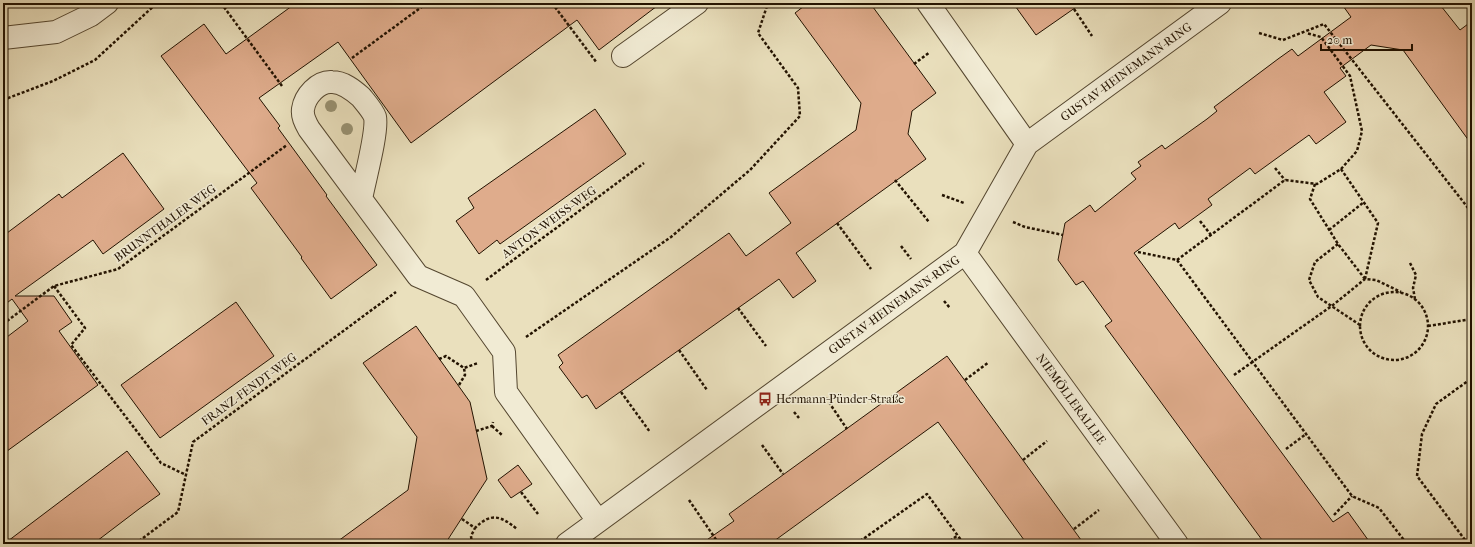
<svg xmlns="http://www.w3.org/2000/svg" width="1475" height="547" viewBox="0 0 1475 547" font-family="'IM FELL French Canon',serif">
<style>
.building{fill:#dfac8c;stroke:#221200}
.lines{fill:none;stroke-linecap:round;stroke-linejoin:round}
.minor-casing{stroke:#54462f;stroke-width:24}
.path{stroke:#221200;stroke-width:2.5;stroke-dasharray:3 2;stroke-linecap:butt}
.minor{stroke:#f1ebd4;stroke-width:22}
.tree{fill:#989172}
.labels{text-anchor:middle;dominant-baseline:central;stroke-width:3;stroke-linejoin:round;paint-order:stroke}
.street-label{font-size:12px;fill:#221200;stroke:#f1ebd4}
.poi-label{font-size:12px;fill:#221200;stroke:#f1ebd4;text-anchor:start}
</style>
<rect width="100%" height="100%" fill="#eae0bd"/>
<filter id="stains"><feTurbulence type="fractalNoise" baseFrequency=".005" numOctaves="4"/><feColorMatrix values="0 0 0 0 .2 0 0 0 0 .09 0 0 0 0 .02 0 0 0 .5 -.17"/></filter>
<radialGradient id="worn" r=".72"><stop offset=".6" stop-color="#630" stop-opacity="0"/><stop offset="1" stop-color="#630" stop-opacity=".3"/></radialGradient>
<!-- building -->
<path class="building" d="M 296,3 L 661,3 L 599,50 L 577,20 L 411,143 L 338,42 L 259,98 L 280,126 L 278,128 L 327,195 L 326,196 L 377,265 L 331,299 L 301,258 L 302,257 L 251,188 L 257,183 L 161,56 L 204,24 L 226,54 Z
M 808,3 L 870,3 L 936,93 L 912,111 L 910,123 L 908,134 L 926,159 L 796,253 L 816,281 L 793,298 L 779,279 L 596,409 L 587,395 L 582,398 L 559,367 L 563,363 L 558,355 L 729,233 L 746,256 L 791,223 L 769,193 L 856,130 L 861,103 L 795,13 Z
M 1013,3 L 1082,3 L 1036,35 Z
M 1341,3 L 1423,3 L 1441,6 L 1460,30 L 1472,21 L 1472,145 L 1403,50 L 1371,45 L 1340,68 L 1346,76 L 1324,92 L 1346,122 L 1316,144 L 1309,135 L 1255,174 L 1250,168 L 1208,199 L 1212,205 L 1179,229 L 1175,223 L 1134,253 L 1333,522 L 1348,512 L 1371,544 L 1265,544 L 1105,326 L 1112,321 L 1083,281 L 1076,285 L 1058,260 L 1065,223 L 1090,205 L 1095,212 L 1136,179 L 1131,173 L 1141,166 L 1138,162 L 1162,145 L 1165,149 L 1207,119 L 1217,111 L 1214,107 L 1278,59 L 1292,49 L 1298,56 L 1351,17 Z
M 595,109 L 626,154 L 500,244 L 497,240 L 479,254 L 456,221 L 474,208 L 468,198 Z
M 123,153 L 164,209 L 103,254 L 93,240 L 15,296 L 54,296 L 72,322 L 59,331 L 98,385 L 3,454 L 3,340 L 28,321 L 12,299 L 3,306 L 3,236 L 59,194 L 62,198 Z
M 236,302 L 274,356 L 160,438 L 121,385 Z
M 416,326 L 470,402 L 487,479 L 445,544 L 334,544 L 408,490 L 417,437 L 363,363 Z
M 947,356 L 1084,544 L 1027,544 L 938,422 L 770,544 L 701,544 L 734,521 L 729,514 Z
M 127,451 L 160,494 L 139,509 L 93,544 L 4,544 Z
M 518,465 L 532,484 L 511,498 L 498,480 Z"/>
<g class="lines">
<!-- minor casing -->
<g class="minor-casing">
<path id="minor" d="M 928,3 L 1027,144
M 3,38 L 56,32 L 91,15 L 107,3
M 623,56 L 697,3
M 361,199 C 364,182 378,132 375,117 C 373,111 365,102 361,97 C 353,90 343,82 332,82 C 318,81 305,96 303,109 C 302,116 305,122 309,129 L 418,276 L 464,296 L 504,352 L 506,392 L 598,521
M 965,253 L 1177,544
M 567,544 L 965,253 L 1027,144 L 1220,3"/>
</g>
<!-- path -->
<path class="path" d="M 149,3 L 153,7
M 221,3 L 282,86
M 552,3 L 597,63
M 871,4 L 873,3
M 1074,9 L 1092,36
M 1259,33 L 1283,40 L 1324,24 L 1472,213
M 352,58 L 427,3
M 914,64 L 930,52
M 3,100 L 53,81 L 95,60 L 157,3
M 1275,168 L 1285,180
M 1341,169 L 1378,223 L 1365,279
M 895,180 L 929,222
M 1315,184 L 1310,199 L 1338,244 L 1365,279
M 942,195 L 964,203
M 1200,221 L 1211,235
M 1013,222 L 1025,227 L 1063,235
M 837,223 L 871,269
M 1329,230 L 1364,202
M 1338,244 L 1315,262 L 1309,280 L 1318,297 L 1360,325
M 901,246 L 911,259
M 1138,252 L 1177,260 L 1352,496 L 1379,508 L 1407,544
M 1177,260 L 1285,180 L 1317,184 L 1341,169 L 1357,151 L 1362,131 L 1350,76 L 1321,37 L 1306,33
M 1410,263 L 1416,275 L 1413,288 L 1415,299
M 486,280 L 644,163
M 54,286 L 85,328 L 71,345 L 161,463 L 186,475
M1360 326a34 34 0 1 1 68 0a34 34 0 1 1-68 0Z
M 944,301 L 950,308
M 738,308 L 766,346
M 3,324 L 54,286 L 118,269 L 287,145
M 1428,326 L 1472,319
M 526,337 L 671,237 L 750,170 L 800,116 L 798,88 L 758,33 L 768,3
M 679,350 L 707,390
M 439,359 L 446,356 L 464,368 L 478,363
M 1234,375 L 1333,305 L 1365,279 L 1376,280 L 1401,292
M 965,380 L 989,362
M 459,385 L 465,375 L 464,368
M 621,392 L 650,432
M 826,398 L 847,429
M 794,412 L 799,418
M 492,426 L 502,435
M 476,431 L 492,426 L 493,422
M 762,445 L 783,474
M 1286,449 L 1306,434
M 1023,460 L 1047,441
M 521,492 L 538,514
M 689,500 L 719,544
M 1334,515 L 1352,496
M 462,519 L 475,528 C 491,512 501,516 517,529
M 1074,529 L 1099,510
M 497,543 L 498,544
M 135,544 L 178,512 L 193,442 L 396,292
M 472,544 L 471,536 L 475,528
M 856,544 L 927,494 L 964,544
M 946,544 L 958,535
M 1468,544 L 1417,476 L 1422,434 L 1436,404 L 1472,378"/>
<!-- minor -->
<use href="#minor" class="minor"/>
</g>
<!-- trees -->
<g class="tree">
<circle cx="331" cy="106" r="6"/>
<circle cx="347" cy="129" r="6"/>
</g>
<!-- icons -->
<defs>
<g id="bus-bare" transform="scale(1.08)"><path d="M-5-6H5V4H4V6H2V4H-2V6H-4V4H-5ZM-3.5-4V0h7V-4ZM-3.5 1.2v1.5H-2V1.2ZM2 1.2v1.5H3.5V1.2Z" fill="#8f2418" stroke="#f1ebd4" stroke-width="2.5" paint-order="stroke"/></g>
</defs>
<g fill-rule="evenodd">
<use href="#bus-bare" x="765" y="399"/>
</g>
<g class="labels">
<!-- street labels -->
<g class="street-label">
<text transform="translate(1126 72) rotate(-36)">GUSTAV-HEINEMANN-RING</text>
<text transform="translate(549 222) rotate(-36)">ANTON-WEISS-WEG</text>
<text transform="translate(165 223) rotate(-36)">BRUNNTHALER WEG</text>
<text transform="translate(894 305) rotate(-36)">GUSTAV-HEINEMANN-RING</text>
<text transform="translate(249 389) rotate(-36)">FRANZ-FENDT-WEG</text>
<text transform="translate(1071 399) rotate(54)">NIEMÖLLERALLEE</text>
</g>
<!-- poi labels -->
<g class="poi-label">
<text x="776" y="399">Hermann-Pünder-Straße</text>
</g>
</g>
<!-- margin -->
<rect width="1475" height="547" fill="none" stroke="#eae0bd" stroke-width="16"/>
<rect x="4" y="4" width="1467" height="539" fill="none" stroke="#221200" stroke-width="2"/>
<rect x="8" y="8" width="1459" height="531" fill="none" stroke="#221200"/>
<!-- scale -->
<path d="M1321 44v6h91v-6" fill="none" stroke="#221200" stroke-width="2"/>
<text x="1327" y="44" font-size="12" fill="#221200" stroke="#f1ebd4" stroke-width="3" paint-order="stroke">20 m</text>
<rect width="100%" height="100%" filter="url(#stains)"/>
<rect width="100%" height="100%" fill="url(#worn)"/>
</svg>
